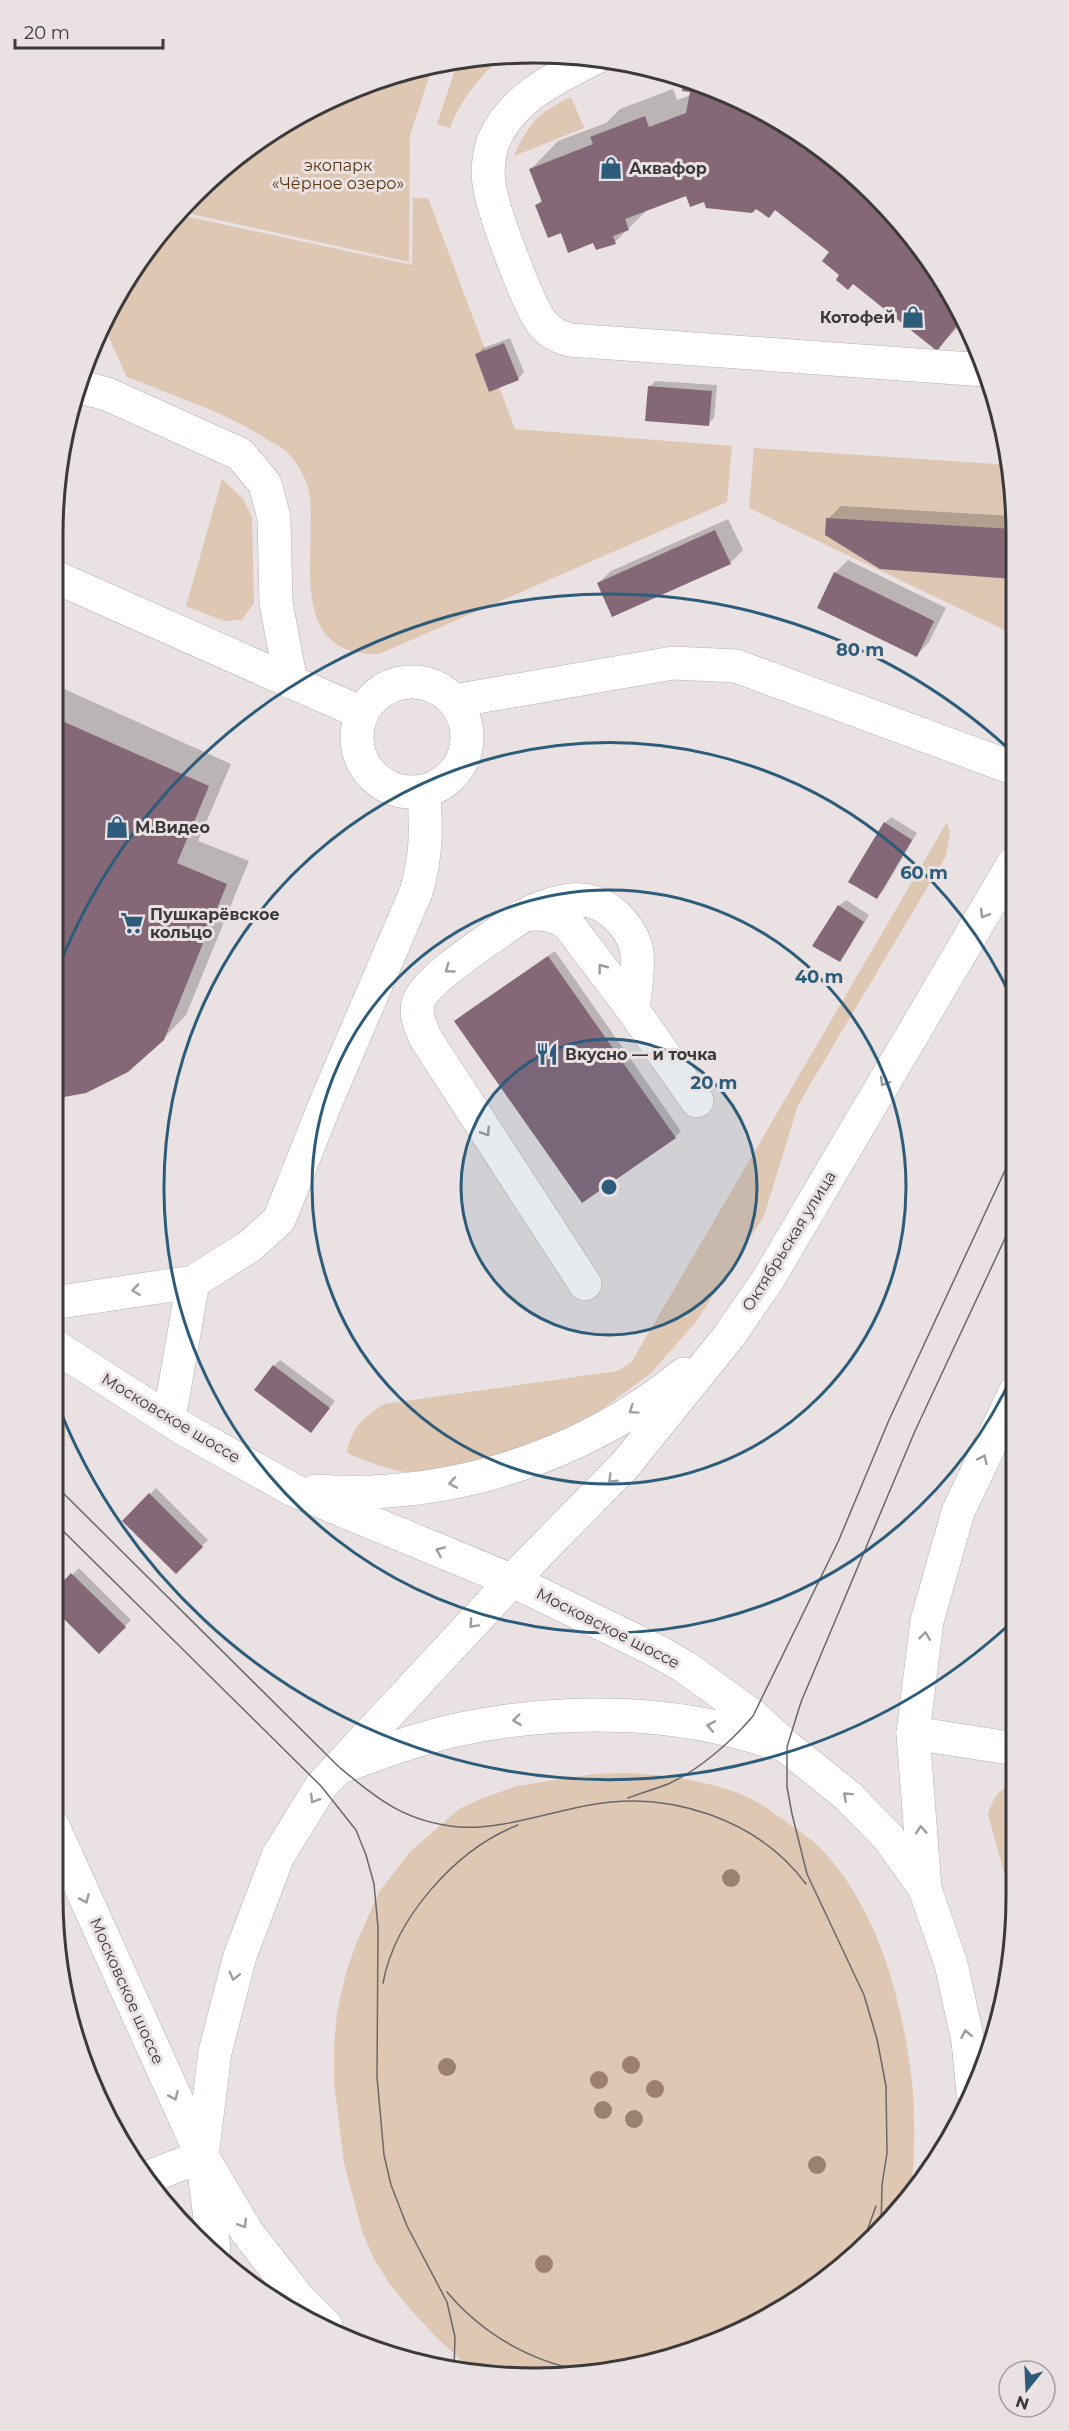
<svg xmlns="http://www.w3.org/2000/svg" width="1069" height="2431" viewBox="0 0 1069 2431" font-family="Montserrat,sans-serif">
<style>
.green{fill:#dec7b3}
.shadow{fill:#0003}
.building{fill:#846878}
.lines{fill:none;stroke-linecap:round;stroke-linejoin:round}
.minor-casing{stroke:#b6afb0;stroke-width:34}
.major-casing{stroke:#b6afb0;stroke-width:34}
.minor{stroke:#fff;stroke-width:33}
.major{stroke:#fff;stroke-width:33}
.tram{stroke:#6c6767;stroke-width:1.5}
.tree{fill:#9a826e}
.oneway{stroke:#9e9c9c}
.ring{fill:none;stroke:#2d5c7b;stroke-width:3}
.labels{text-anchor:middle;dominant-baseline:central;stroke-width:6;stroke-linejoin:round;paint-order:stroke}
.park-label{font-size:16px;fill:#5a350f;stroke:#e9e1e2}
.poi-label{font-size:16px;font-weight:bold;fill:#3c3939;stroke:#e9e1e2;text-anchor:start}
.street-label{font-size:16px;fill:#3c3939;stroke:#e9e1e2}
.rim{fill:none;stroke:#3c3939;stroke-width:3}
.centre{fill:#2d5c7b;stroke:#e9e1e2;stroke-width:3}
.ring-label{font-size:18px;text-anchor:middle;font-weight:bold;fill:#2d5c7b;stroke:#e9e1e2;stroke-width:6;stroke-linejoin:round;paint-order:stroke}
</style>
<rect width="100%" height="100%" fill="#e9e1e2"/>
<!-- green -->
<path class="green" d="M 504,54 C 481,76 461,98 450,128 L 437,124 L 458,61 Z
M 433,65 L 410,135 L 409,262 L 178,211 L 241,152 L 322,102 L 410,69 Z
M 571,97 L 584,128 L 514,156 C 528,124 540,111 571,97 Z
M 413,198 L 428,198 L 515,429 L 732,446 L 727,502 L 379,654 C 286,656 316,555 310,496 C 308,481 298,463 287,452 C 282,447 274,444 268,440 C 226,412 174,396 127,377 L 103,325 L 117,293 L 175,214 L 412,265 Z
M 754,448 L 1011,465 L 1013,634 L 749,508 Z
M 222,479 L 243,499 L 252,517 L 254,603 L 242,620 L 224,621 L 186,606 Z
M 947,822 L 950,833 L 946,856 L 798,1105 L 764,1216 L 696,1322 L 650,1374 L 595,1414 L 519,1452 L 417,1473 C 393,1472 371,1463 349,1454 L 347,1452 C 353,1425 363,1419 384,1404 L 617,1371 L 631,1363 Z
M 1016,1616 L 1016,1661 L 1006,1645 L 1010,1626 Z
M 627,1773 C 666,1775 702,1780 738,1793 C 756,1800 770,1810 785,1821 C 798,1830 813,1840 824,1852 C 879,1911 903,2004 912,2082 C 915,2104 916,2180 908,2199 C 905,2204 900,2209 897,2214 L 775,2314 L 689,2353 L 598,2374 L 472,2370 L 437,2338 L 410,2309 L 389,2283 L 374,2259 L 362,2231 L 344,2163 L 334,2082 L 334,2047 L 337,2012 L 346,1973 L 356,1944 L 379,1892 L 410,1852 L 459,1809 L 483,1798 L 517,1786 L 594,1774 Z
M 1016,1784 L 1016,1896 L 1014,1909 L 988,1814 C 993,1799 999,1787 1016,1784 Z"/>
<!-- shadow -->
<path class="shadow" d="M 685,77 L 828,152 L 917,241 L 963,322 L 937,349 L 842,274 L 831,252 L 776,208 L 705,200 L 687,194 L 648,209 L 615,242 L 594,242 L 562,231 L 537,205 L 542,200 L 531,169 L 558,141 L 606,123 L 620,109 L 673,89 L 677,100 L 691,95 L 691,91 L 683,90 Z
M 510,338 L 524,372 L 518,379 L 476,355 L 483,348 Z
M 656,381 L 717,385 L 714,418 L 708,424 L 649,387 Z
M 841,506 L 1012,516 L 1013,578 L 828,519 Z
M 728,519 L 743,550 L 730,563 L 598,583 L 611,571 Z
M 848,560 L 946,608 L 929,642 L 917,655 L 835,573 Z
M 53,684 L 231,764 L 198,841 L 249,861 L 186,1015 L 163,1039 L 86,1092 L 53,1098 Z
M 891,817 L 917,833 L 883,891 L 877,897 L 885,823 Z
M 846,900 L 869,915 L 846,953 L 839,960 L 839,906 Z
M 555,951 L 681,1131 L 675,1137 L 462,1015 Z
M 280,1360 L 335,1401 L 311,1431 L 274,1366 Z
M 156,1488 L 208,1540 L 176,1572 L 124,1521 Z
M 79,1568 L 131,1620 L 99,1652 L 53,1605 L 53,1594 Z"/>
<!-- building -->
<path class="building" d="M 684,77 L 828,152 L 917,241 L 962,319 L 937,351 L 853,284 L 848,290 L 836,280 L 839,275 L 822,261 L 829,252 L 775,210 L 769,218 L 756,209 L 752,213 L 706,208 L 704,202 L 690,207 L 686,196 L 625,219 L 629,230 L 613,236 L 616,244 L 596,250 L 593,243 L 568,253 L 561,233 L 548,238 L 535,205 L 542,202 L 529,169 L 593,144 L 590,137 L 645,116 L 649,127 L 686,113 L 690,92 L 682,91 Z
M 504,343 L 519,380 L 489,392 L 475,354 Z
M 648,386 L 712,391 L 709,426 L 645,421 Z
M 826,518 L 1012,529 L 1013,579 L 880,569 L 825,535 Z
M 715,530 L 731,564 L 612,617 L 597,583 Z
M 834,572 L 934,621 L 917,657 L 817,608 Z
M 53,717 L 209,786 L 177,863 L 227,884 L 164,1040 L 128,1072 L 86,1093 L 53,1099 Z
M 884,822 L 912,840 L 877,899 L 848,882 Z
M 838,905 L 864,922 L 840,962 L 812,946 Z
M 548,956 L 676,1138 L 582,1203 L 454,1021 Z
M 273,1365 L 330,1408 L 311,1433 L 254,1390 Z
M 149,1493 L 203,1547 L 176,1574 L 122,1521 Z
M 71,1573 L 126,1627 L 99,1654 L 53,1608 L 53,1592 Z"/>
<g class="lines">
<!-- minor casing -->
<g class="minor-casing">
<path id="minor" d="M 597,57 C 557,77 512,97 493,142 C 489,154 487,171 489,183 C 491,206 529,309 543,324 C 550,333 559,337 570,340 L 985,370
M 77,386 L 107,394 L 240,454 L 265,484 L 274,518 L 276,603 L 291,682
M 53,576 L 355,710 L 364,709
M357 737a55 55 0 1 1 110 0a55 55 0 1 1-110 0Z
M 454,701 L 673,663 L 736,666 L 1013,768
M 531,912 C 564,898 594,890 621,921 C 629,930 636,940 637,954 C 639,971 635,992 633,1010
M 585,1284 L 426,1039 C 421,1027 415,1016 418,1003 C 424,979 499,933 522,916 C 538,912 554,914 568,924 L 633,1010 L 697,1101
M 53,1303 L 193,1282 L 250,1246 L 279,1220 L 326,1102 L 416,892 C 427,855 426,830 424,792
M 169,1419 L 193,1282
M 913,1733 L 1009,1748 L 1016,1752
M 146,2178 L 202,2156"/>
</g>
<!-- major casing -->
<g class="major-casing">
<path id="major" d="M 53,1345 L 184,1429 L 293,1490 L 513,1581 L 657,1651 L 685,1667 L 753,1716 L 787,1747 L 848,1796 L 888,1837 L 925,1889 L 951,1964 L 968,2041 L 973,2092
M 316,1491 C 448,1500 581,1458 684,1374
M 344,1766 C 385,1751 427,1735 471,1727 C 569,1708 679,1710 774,1743
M 53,1826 L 202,2156 L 247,2232 L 299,2299 L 326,2326
M 925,1889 L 913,1733 L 927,1621 L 958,1512 L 1015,1392
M 214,2249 L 202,2156 L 215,2052 L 240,1956 L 278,1856 L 321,1786 L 524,1568 L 625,1465 L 729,1336 L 767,1281 L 1013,864"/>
</g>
<!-- minor -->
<use href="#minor" class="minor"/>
<!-- major -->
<use href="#major" class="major"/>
<!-- tram -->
<path class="tram" d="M 53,1483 L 339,1767 C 379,1800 405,1822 459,1827 C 500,1830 550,1812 590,1805 C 669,1790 758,1819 806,1884
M 53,1521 L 321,1786 L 356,1830 L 366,1855 L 374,1884 L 378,1927 L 377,2077 L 384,2155 L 391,2185 L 407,2226 L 447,2302 L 455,2337 L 454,2370
M 628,1798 C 641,1793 655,1789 668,1784 C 699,1770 731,1742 753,1716 L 838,1542 L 889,1420 L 1014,1151
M 383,1983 C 395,1918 456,1849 518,1825
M 881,2227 L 882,2185 L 887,2153 L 886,2086 L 877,2039 L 864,1995 L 807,1874 L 792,1814 L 787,1787 L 787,1747 L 801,1702 L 915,1431 L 1015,1217
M 863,2242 L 876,2206
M 447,2292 C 486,2338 541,2368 602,2373"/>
</g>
<!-- trees -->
<g class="tree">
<circle cx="731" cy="1878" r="9"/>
<circle cx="631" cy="2065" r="9"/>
<circle cx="447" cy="2067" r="9"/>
<circle cx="599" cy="2080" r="9"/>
<circle cx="655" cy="2089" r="9"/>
<circle cx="603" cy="2110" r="9"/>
<circle cx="634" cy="2119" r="9"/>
<circle cx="817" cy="2165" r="9"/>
<circle cx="544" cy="2264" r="9"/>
</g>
<!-- one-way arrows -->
<defs><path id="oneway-chevron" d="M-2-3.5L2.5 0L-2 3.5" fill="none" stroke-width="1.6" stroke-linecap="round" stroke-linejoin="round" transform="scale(1.5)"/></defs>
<g class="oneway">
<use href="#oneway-chevron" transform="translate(984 914) rotate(121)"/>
<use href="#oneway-chevron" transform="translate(602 968) rotate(-127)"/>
<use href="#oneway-chevron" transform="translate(449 969) rotate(144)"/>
<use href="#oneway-chevron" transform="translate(884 1082) rotate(121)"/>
<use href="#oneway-chevron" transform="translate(486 1132) rotate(57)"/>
<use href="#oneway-chevron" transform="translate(136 1290) rotate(172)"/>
<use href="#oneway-chevron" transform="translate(633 1410) rotate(145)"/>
<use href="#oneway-chevron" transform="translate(983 1459) rotate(-65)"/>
<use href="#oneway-chevron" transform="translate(612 1479) rotate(135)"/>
<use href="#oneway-chevron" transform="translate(453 1483) rotate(170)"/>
<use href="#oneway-chevron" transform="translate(440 1551) rotate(-157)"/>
<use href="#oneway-chevron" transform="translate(473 1624) rotate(133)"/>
<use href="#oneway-chevron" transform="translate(925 1636) rotate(-83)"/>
<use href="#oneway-chevron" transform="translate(517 1720) rotate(173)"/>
<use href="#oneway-chevron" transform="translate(711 1726) rotate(-170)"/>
<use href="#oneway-chevron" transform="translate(847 1796) rotate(-138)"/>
<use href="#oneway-chevron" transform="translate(314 1799) rotate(122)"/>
<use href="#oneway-chevron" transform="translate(921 1830) rotate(-94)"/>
<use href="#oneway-chevron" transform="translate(85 1899) rotate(66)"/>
<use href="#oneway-chevron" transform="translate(234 1976) rotate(104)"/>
<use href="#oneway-chevron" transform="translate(966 2034) rotate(-102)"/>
<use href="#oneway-chevron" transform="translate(174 2096) rotate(66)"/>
<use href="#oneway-chevron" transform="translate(243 2224) rotate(58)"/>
</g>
<!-- distance rings -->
<circle cx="609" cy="1187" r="148" fill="#2d5c7b" fill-opacity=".12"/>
<g class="ring">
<circle cx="609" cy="1187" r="148"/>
<circle cx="609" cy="1187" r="297"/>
<path d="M1014 1372A445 445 0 1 1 1012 999"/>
<path d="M1013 1621A593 593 0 0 1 54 1395M54 979A593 593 0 0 1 1010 750"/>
</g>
<!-- icons -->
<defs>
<g id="shop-bare" transform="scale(1.8)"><path d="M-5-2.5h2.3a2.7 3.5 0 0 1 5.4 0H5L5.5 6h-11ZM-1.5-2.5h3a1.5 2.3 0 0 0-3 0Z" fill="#2d5c7b" stroke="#e9e1e2" stroke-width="2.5" paint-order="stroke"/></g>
<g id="supermarket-bare" transform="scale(1.8)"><path d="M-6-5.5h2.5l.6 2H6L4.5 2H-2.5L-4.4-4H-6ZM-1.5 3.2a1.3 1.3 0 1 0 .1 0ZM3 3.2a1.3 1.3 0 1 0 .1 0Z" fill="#2d5c7b" stroke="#e9e1e2" stroke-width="2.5" paint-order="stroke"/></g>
<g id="restaurant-bare" transform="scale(1.8)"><path d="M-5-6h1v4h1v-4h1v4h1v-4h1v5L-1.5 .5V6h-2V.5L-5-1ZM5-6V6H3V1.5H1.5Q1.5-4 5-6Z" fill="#2d5c7b" stroke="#e9e1e2" stroke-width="2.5" paint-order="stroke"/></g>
</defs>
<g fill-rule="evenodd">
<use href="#shop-bare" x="611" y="168"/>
<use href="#shop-bare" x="913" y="317"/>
<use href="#shop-bare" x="117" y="827"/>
<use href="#supermarket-bare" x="132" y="923"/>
<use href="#restaurant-bare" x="547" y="1054"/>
</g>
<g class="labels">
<!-- park labels -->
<g class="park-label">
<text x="338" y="165">экопарк<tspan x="338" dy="18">«Чёрное озеро»</tspan></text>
</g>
<!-- poi labels -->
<g class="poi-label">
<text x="629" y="168">Аквафор</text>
<text x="895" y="317" text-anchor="end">Котофей</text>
<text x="135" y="827">М.Видео</text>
<text x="150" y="914">Пушкарёвское<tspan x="150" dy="18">кольцо</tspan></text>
<text x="565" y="1054">Вкусно — и точка</text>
</g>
<!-- street labels -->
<g class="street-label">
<text transform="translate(789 1241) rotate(-58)">Октябрьская улица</text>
<text transform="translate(171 1418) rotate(31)">Московское шоссе</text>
<text transform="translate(608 1628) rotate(27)">Московское шоссе</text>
<text transform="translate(127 1991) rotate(66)">Московское шоссе</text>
</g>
</g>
<!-- crop -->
<path d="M0 0H1069V2431H0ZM534 63H535A471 471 0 0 1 1006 534V1897A471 471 0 0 1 535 2368H534A471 471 0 0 1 63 1897V534A471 471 0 0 1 534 63Z" fill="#e9e1e2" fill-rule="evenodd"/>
<path class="rim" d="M534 63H535A471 471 0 0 1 1006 534V1897A471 471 0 0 1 535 2368H534A471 471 0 0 1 63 1897V534A471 471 0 0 1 534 63Z"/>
<circle cx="609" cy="1187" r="9" class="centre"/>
<g class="ring-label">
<text x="860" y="656">80 m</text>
<text x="924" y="879">60 m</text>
<text x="819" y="983">40 m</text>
<text x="714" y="1089">20 m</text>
</g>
<!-- north arrow -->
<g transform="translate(1027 2389) rotate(198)"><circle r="28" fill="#e9e1e2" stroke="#a49e9e" stroke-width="1.5"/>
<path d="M0-4.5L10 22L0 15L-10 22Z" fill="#2d5c7b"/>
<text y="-9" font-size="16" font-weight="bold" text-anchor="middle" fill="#3c3939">N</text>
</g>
<!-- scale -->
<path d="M15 39v9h148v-9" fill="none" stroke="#3c3939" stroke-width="3"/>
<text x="24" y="39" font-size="18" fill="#3c3939" stroke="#e9e1e2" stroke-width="4.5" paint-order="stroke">20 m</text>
</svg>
